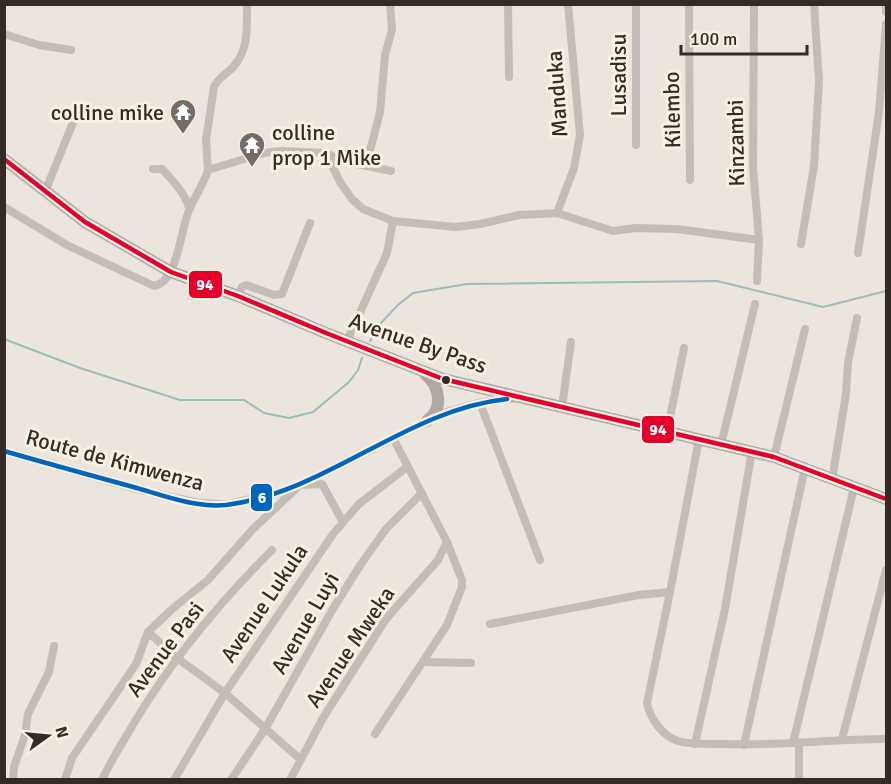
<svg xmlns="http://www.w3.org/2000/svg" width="891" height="784" font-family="Signika,sans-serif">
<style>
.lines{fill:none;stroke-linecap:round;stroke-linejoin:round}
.stream{stroke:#99bcbd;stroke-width:2}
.minor{stroke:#c4bdb7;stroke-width:8}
.tertiary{stroke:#c4bdb7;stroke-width:9}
.trunk{stroke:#aea8a2;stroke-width:12}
.bus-1-casing{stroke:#f9f0e4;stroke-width:9}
.bus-2-casing{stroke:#f9f0e4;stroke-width:9}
.bus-1{stroke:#e4002b;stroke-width:4.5}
.bus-2{stroke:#0065bd;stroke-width:4.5}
.bus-dot{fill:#342b26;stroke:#f9f0e4;stroke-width:2}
.labels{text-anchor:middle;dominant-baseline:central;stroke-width:6;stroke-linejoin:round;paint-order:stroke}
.street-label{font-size:22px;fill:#342b26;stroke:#f9f0e4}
.poi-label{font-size:22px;fill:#342b26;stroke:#f9f0e4;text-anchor:end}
.line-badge{stroke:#f9f0e4;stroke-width:2}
.badge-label{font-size:16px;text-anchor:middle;font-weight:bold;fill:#fff}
</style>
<rect width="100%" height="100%" fill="#ebe5de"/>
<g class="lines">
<g class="stream">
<polyline points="4,339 80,368 180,400 244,400 264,413 289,418 313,412 349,382 358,370 362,358"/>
<polyline points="370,341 380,324 398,305 413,293 467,284 717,281 823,307 886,291"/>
</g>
<g class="minor">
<polyline points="508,4 509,77"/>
<polyline points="636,4 636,145"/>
<polyline points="689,4 690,180"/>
<polyline points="754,4 753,167 759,240 757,281"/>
<polyline points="886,4 886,12"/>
<polyline points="4,34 39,45 71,50"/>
<polyline points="326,153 340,182 352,199 363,209 393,221 456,227 480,224 519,215 557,213 613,231 636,228 677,229 759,240"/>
<polyline points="366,166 380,112 385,55 392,30 390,4"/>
<path d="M153,169H162C173,181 185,193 189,208"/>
<path d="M208,170L206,140L214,87C218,77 227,74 234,66C249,49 247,25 247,4"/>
<polyline points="45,192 78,110"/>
<path d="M4,207L67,245L154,286C179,281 180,228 190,208C196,194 204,184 208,170L264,153L281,151L326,153L343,161L391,171"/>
<polyline points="557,213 574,168 580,135 568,4"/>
<polyline points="801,244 814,166 819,81 814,4"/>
<polyline points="858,253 879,112 886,24"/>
<polyline points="238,296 242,287 246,285 274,295 282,294 310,223"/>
<polyline points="347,341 387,253 393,221"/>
<polyline points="480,403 540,560"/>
<polyline points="562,407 571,342"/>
<polyline points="667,432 684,348"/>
<path d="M699,439L670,592L647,703C650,718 662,736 678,741C692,745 709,744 724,744C778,746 832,739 886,739"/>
<polyline points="721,445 755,304"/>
<polyline points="774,457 805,329"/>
<polyline points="832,480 846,394 848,363 857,318"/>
<polyline points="490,624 639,595 670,592"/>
<polyline points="148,632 177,658 225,693 300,759"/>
<polyline points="423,662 471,663"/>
<polyline points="375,734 447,625 462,587 462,580 447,542 393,438"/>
<polyline points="842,739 886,570"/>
<polyline points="793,743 854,488"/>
<polyline points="799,743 799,780"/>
<polyline points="695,744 725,609 752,451"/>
<polyline points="744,745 805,468"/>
<polyline points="13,780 14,767 25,735 28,714 49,672 54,646"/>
<polyline points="65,780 72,758 136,664 148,632 171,610 208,580 253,529 300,485 322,484 343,522"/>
<path d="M102,780C111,760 123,742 134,723C172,660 219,603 272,550"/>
<polyline points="174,780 225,693 333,534 359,504 407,467"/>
<polyline points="231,780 265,729 334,607 361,564 386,529 422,493"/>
<polyline points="290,780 323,718 386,619 438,560 447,542"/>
</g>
<polyline class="tertiary" points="4,451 156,494 197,503 227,505 278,493 300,485 405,432 448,412 480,403 513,398"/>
<g class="trunk">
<polyline points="4,159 85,222 171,272 238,296 326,333 443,379 774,457 886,499"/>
<path d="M425,374C440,386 444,409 427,421"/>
</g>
<g class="bus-1-casing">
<polyline id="bus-1" points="4,159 85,222 171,272 238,296 326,333 443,379 774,457 886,499"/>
</g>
<g class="bus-2-casing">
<path id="bus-2" d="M4,451C49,464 93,476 137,488C164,496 197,508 226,505C328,492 405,410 507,399"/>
</g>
<use href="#bus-1" class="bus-1"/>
<use href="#bus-2" class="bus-2"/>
</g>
<defs>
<g id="temple-pin" transform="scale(1.35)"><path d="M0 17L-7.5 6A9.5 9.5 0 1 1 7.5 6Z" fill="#746c66" stroke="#f9f0e4"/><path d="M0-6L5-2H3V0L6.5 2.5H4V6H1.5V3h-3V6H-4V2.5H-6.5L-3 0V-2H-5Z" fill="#fff"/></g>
</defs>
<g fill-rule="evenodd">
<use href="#temple-pin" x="183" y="112"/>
<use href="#temple-pin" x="252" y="145"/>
</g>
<circle class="bus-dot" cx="446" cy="380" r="5"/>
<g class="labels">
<g class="street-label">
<text transform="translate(618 75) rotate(-90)">Lusadisu</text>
<text transform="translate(557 94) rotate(-94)">Manduka</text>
<text transform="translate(672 110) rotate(-91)">Kilembo</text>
<text transform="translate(736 143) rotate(-91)">Kinzambi</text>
<text transform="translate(418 343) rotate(19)">Avenue By Pass</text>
<text transform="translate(115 460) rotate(15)">Route de Kimwenza</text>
<text transform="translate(264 603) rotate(-56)">Avenue Lukula</text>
<text transform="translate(305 623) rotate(-60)">Avenue Luyi</text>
<text transform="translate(350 647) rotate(-56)">Avenue Mweka</text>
<text transform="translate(165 649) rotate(-53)">Avenue Pasi</text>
</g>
<g class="poi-label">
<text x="164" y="112">colline mike</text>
<text x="272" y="132" text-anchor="start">colline<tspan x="272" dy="25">prop 1 Mike</tspan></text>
</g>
</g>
<g class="line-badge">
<rect x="188" y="270" width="35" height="29" rx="6" fill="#e4002b"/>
<rect x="641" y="415" width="34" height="29" rx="6" fill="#e4002b"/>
<rect x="250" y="483" width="23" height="29" rx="6" fill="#0065bd"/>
</g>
<g class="badge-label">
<text x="205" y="290">94</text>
<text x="658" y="435">94</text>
<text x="262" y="503">6</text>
</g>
<rect width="891" height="784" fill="none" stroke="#342b26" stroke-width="12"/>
<g transform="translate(48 736) rotate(75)" stroke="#f9f0e4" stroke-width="4.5" paint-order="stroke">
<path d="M0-4.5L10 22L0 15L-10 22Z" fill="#342b26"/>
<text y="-9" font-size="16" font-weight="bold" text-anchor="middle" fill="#342b26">N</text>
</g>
<path d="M681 45v9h126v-9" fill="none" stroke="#342b26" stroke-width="3"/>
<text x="690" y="45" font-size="18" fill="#342b26" stroke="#f9f0e4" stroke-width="4.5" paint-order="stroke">100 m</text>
</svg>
